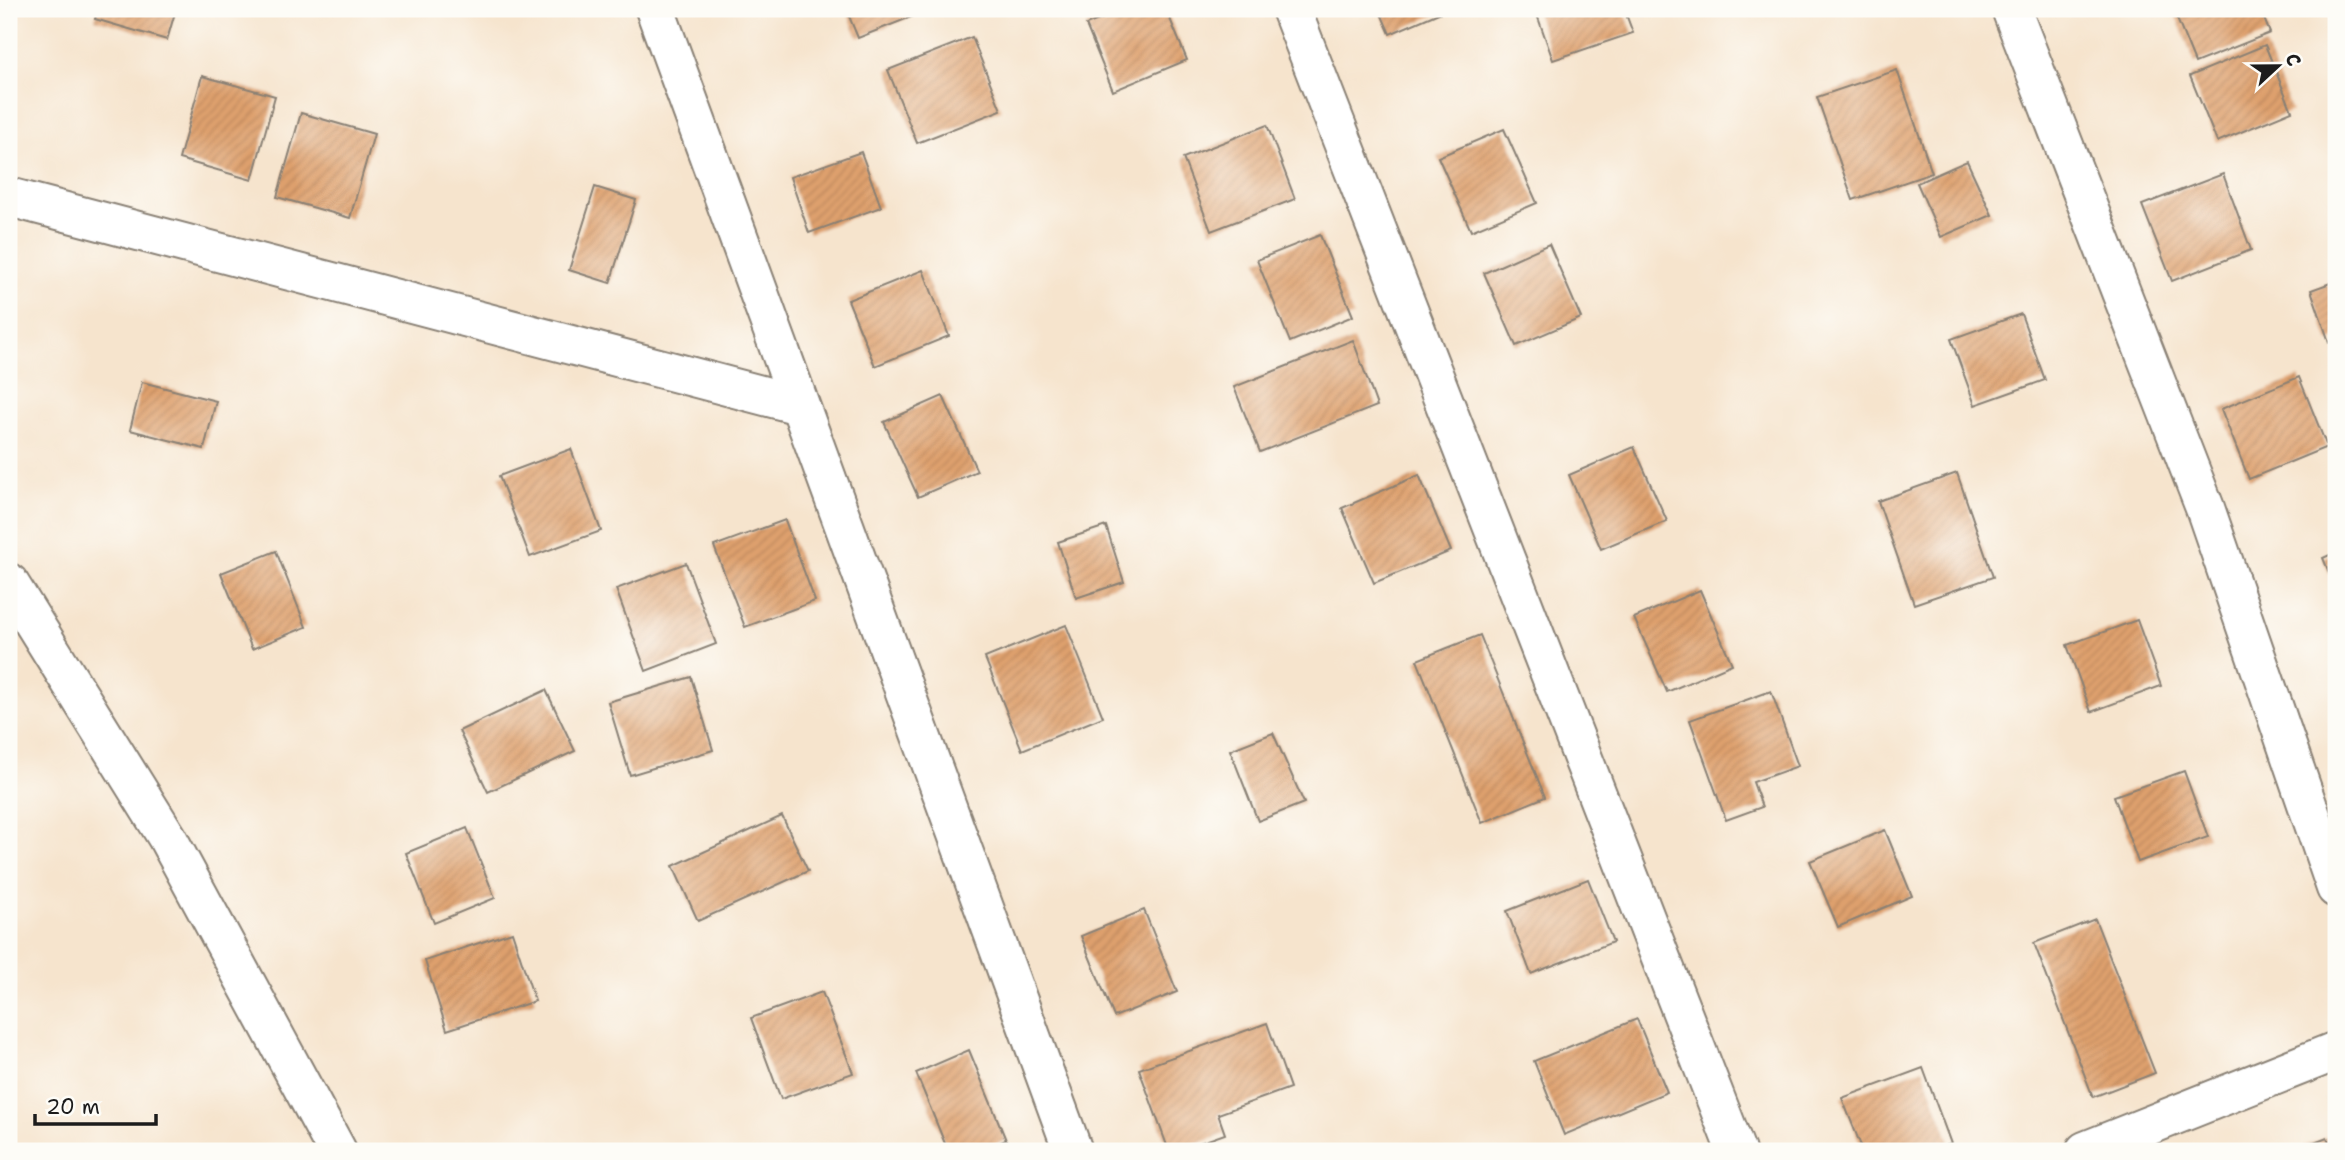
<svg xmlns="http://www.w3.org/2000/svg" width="2345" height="1160" font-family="'Shantell Sans',sans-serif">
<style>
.building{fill:url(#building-hatch)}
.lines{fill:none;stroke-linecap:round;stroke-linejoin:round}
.minor-casing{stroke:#898074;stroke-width:42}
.minor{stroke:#fff;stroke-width:38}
</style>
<defs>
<pattern id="building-hatch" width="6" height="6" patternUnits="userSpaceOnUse" patternTransform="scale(1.75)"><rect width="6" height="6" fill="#dea06d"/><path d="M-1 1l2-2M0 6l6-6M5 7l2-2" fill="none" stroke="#be895e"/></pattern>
</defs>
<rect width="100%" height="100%" fill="#fdfcf7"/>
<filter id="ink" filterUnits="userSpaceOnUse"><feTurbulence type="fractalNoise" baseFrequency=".0143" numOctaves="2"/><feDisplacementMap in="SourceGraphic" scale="14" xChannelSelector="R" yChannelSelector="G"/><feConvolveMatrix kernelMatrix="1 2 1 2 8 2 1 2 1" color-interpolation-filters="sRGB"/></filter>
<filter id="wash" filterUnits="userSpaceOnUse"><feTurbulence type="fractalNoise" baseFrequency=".00686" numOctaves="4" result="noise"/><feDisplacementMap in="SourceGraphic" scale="28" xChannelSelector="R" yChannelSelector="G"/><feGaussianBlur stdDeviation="1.57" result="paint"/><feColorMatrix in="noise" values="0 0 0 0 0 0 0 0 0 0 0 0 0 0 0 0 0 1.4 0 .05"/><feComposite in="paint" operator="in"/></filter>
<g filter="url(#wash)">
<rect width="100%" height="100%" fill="#f6e4cd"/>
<g id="blocks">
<g class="building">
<polygon points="98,9 176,9 167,40 95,19"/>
<polygon points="846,9 931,9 858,38"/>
<polygon points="1125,9 1166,9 1187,60 1113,91 1086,25"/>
<polygon points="1379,9 1448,9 1390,34"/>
<polygon points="1535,9 1624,9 1633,33 1553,60"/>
<polygon points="2173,9 2260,9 2270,33 2195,63"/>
<polygon points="972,37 1001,110 917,143 888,70"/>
<polygon points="2265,45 2292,111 2217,142 2190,76"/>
<polygon points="1897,70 1932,173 1853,200 1817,97"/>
<polygon points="202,76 275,96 252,180 179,159"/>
<polygon points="301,113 374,134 350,218 277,197"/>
<polygon points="1267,125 1295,199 1211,231 1183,158"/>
<polygon points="1504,129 1537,203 1471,231 1438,157"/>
<polygon points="861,152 881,207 809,233 790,177"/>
<polygon points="1967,161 1992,215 1941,237 1917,183"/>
<polygon points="2223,174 2251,250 2172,281 2142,205"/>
<polygon points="595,187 636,200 610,283 569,270"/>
<polygon points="1320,235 1353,316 1290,342 1257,260"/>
<polygon points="1549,244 1581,318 1516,346 1484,273"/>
<polygon points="923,270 949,336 875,366 848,300"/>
<polygon points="2336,281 2336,339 2329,342 2311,290"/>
<polygon points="2021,314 2045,380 1975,405 1951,339"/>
<polygon points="1353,340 1377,406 1260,452 1234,387"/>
<polygon points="2299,377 2327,447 2249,479 2221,409"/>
<polygon points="142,382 216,401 204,449 130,430"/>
<polygon points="943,396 977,471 918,497 884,422"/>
<polygon points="1634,447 1667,521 1601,549 1569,475"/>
<polygon points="571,449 601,531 530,557 499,476"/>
<polygon points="1957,473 1993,577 1914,604 1878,501"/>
<polygon points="1419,475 1451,551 1374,583 1342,508"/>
<polygon points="785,520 815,601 745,627 714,546"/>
<polygon points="1106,526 1124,582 1076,598 1058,542"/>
<polygon points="276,551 306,627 252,649 221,573"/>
<polygon points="2336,552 2336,589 2323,558"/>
<polygon points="686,563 716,644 646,671 616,589"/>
<polygon points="1700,590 1732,664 1667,692 1634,618"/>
<polygon points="2137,620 2161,686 2091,712 2067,645"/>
<polygon points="1066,625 1103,717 1022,750 985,658"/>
<polygon points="1480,635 1545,797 1482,823 1417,660"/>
<polygon points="691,677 713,750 630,775 608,702"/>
<polygon points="546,690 575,751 488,792 459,731"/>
<polygon points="1771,691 1798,766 1753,782 1762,807 1726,820 1690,720"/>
<polygon points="1273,733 1304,803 1258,821 1230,750"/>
<polygon points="2184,771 2208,837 2138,862 2114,796"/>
<polygon points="782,816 808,871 698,921 673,866"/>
<polygon points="467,828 495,898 434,923 406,853"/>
<polygon points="1885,830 1912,896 1838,927 1810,861"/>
<polygon points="1588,879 1613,942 1531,974 1507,911"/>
<polygon points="1144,910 1177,992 1114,1017 1081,936"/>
<polygon points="2095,919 2155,1073 2093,1097 2034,943"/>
<polygon points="512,932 535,1001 447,1030 425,961"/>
<polygon points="822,992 853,1073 781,1099 751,1018"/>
<polygon points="1637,1019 1667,1092 1564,1135 1534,1061"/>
<polygon points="1267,1023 1290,1088 1218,1114 1225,1134 1177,1151 1169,1151 1139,1069"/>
<polygon points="969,1050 1006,1140 980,1151 948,1151 916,1073"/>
<polygon points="1923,1068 1951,1144 1932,1151 1863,1151 1842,1098"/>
<polygon points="2327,1137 2333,1151 2291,1151"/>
</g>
</g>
</g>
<g filter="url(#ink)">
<use href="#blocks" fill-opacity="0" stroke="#898074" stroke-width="2"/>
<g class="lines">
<g class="minor-casing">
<g id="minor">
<polyline points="655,9 1073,1151"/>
<polyline points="1291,9 1736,1151"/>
<polyline points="2011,9 2205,508 2336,888"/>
<polyline points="9,197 799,405"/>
<polyline points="9,583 167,837 337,1151"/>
<polyline points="2085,1151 2336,1051"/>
</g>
</g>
<use href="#minor" class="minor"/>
</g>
</g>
<rect width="2345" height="1160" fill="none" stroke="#fdfcf7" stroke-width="35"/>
<g transform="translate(2278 66) rotate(68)" stroke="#fdfcf7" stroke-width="5" paint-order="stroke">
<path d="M0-5L12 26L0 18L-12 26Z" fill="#1c1c1c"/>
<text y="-10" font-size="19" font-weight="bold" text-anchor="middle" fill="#1c1c1c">С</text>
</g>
<path d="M35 1114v10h121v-10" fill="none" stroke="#1c1c1c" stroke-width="3.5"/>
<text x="46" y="1114" font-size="21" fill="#1c1c1c" stroke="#fdfcf7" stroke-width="5" paint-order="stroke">20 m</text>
</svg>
